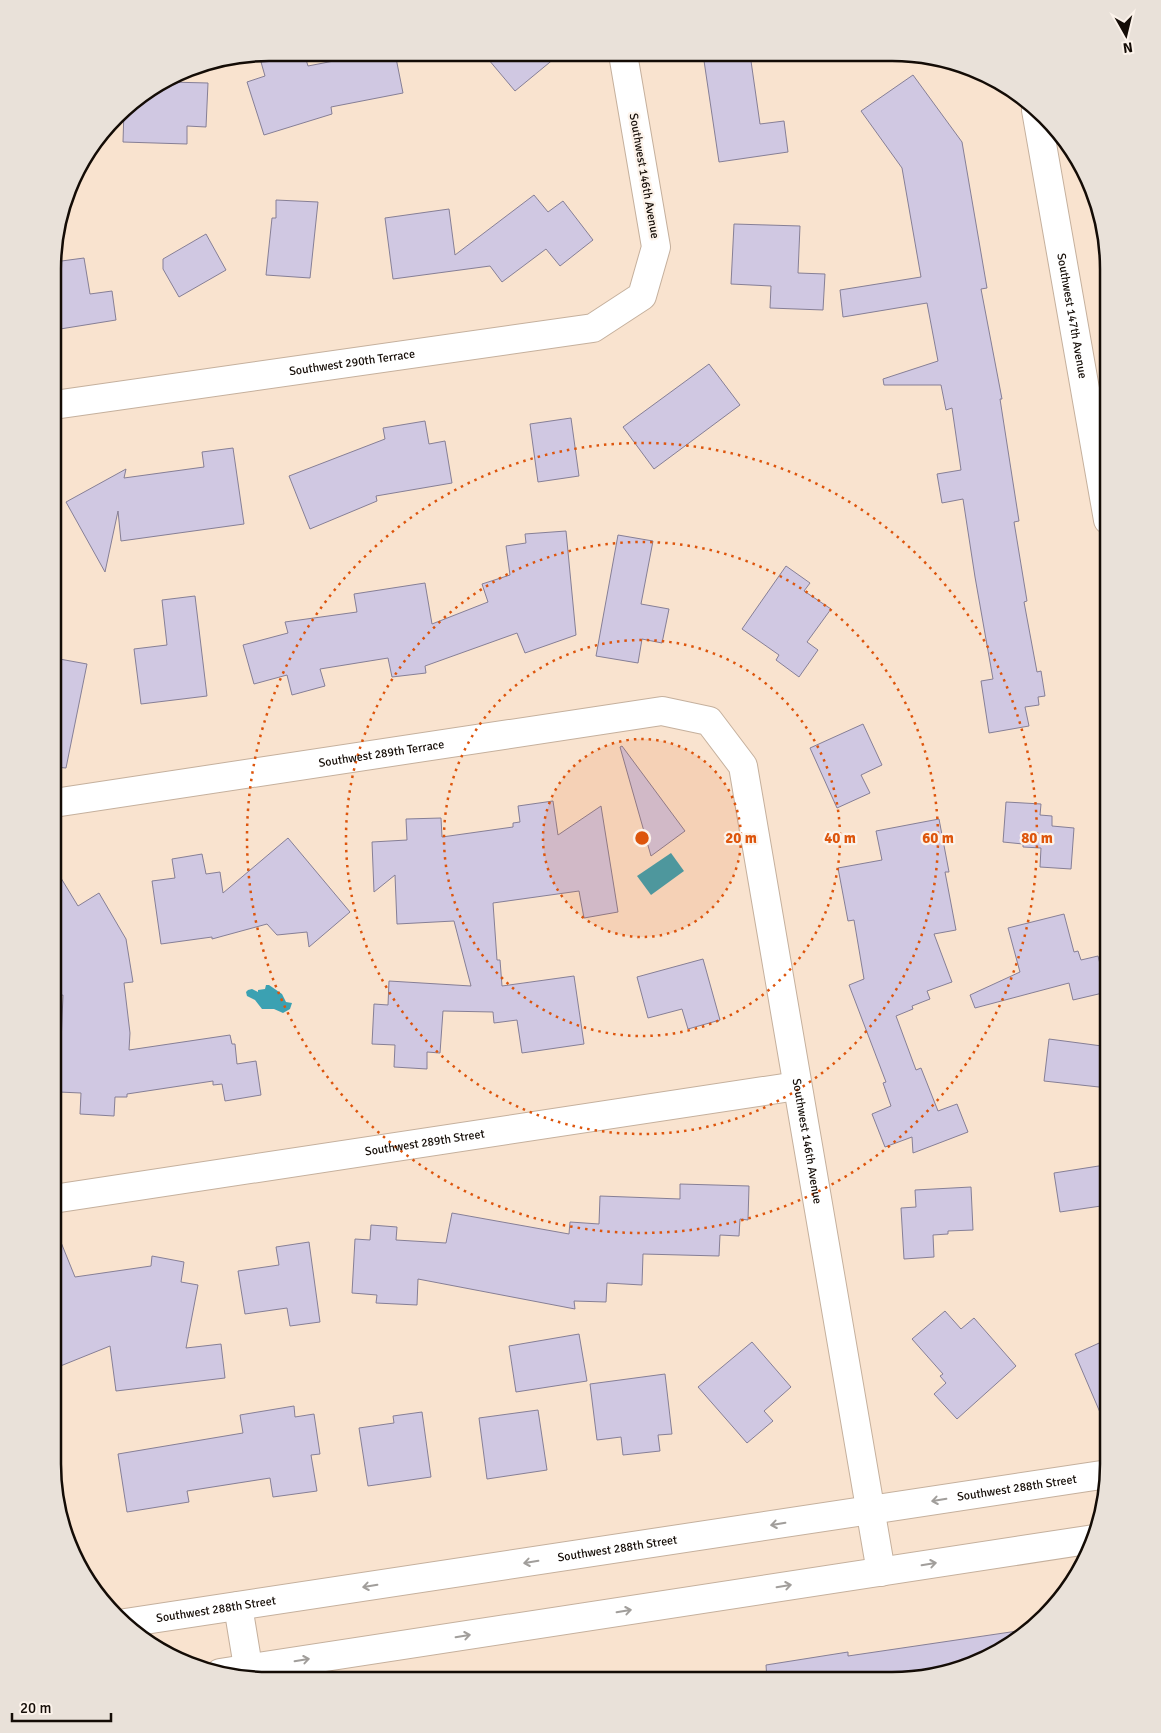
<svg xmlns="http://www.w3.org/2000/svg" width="1161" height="1733" font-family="Signika,sans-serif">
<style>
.water{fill:#3ba1b2}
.building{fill:#d0c8e2;stroke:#867f96}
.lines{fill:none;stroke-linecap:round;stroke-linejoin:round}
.street-casing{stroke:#c5b09d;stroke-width:30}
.secondary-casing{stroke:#c5b09d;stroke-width:30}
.street{stroke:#fff;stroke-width:28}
.secondary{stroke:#fff;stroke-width:28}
.oneway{stroke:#a19e9b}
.ring{fill:none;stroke:#dd550c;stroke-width:2.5;stroke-dasharray:2.5 5}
.labels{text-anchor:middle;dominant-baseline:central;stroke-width:4.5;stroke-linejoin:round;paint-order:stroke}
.street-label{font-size:12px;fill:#140c06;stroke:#fcf3eb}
.rim{fill:none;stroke:#140c06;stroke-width:2.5}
.centre{fill:#dd550c;stroke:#fcf3eb;stroke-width:2.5}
.ring-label{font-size:15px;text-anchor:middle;font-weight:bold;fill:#dd550c;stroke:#fcf3eb;stroke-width:4.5;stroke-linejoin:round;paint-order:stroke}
</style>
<rect width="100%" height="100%" fill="#f9e3cf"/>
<g class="water">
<polygon points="671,853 684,871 651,895 637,876"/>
<polygon points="266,985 269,985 282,994 286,1002 292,1003 290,1009 283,1013 274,1009 262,1009 255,1000 247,996 246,992 248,990 252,989 258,992 258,990 265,989"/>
</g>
<g class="building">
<polygon points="291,53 304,53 308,66 375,53 395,53 403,93 331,107 332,114 264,135 247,82 265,76 261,62"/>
<polygon points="483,53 561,53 515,91"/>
<polygon points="703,54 750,54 760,124 784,121 788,152 719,162"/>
<polygon points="913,75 962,142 987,288 981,289 1002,399 1000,399 1019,521 1014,522 1027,601 1024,602 1037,672 1041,671 1045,696 1038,697 1039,705 1025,707 1029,726 989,733 981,681 993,679 975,577 963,499 942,503 937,474 961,470 952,408 946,410 941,385 884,385 883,379 938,361 927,303 843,317 840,290 921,277 902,168 861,111"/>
<polygon points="169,82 208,83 206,127 187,126 187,144 123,142 124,109 126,106"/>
<polygon points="534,195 548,212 563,201 593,240 560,266 546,249 502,282 490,266 393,279 385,218 449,209 455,255"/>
<polygon points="276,200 318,202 310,278 266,275 272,218 276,218"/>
<polygon points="734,224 800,226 798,273 825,274 823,310 770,308 771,286 731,284"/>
<polygon points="206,234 226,270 179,297 163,269 163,259"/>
<polygon points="84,258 90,294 112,291 116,320 54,330 54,262"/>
<polygon points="709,364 740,405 654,469 623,427"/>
<polygon points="571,418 579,476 538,482 530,424"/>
<polygon points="425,421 429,444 445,441 452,483 376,496 377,501 310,529 289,476 385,439 383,428"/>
<polygon points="233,448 244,524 121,541 118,511 105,572 66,502 126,469 124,478 204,467 202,452"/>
<polygon points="566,531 576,635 525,653 517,633 425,666 426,673 392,677 388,658 320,669 325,686 292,695 287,675 254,684 243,645 288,633 285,622 357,612 354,594 425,583 432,624 488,602 482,584 510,575 506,546 526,543 525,534"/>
<polygon points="618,535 653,541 641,604 669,609 662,643 642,639 638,663 596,656"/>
<polygon points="786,566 810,583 804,591 831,609 807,642 818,650 799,677 776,660 779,655 742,629"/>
<polygon points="195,596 207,696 141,704 134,649 167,645 162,600"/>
<polygon points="54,658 87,664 66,768 54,767"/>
<polygon points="863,724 882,765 861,775 870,793 837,808 810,748"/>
<polygon points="622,746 685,831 651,856 620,747"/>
<polygon points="553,801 558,835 601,806 618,912 584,918 579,891 493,903 497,960 500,960 502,986 574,976 584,1044 522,1053 517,1020 494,1023 493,1012 443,1011 440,1053 427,1052 427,1069 394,1067 395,1045 372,1044 374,1004 388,1005 389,981 471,986 454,921 397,924 395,875 374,892 372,842 407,840 406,819 441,818 442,837 513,827 513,823 520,822 518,806"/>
<polygon points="1006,802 1041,804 1040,815 1052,816 1052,826 1074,828 1071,869 1040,867 1041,848 1023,847 1023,844 1003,842"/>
<polygon points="939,819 949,872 945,872 956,930 934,934 952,982 927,991 930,999 912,1006 913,1009 896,1016 916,1070 921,1068 938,1111 957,1104 968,1132 913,1153 912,1137 885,1147 872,1114 891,1106 883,1083 886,1082 849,985 864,979 854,920 848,921 838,868 882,860 876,831"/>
<polygon points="288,838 350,912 309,947 307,932 277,935 267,924 212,939 212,937 161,944 152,881 175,878 172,859 202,854 206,874 220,872 223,893"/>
<polygon points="53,865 78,906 99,893 126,939 133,982 124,983 130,1033 129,1050 230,1035 232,1044 235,1044 237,1064 256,1061 261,1095 225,1101 222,1084 213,1085 213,1081 127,1094 127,1097 115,1097 114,1116 80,1114 81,1093 59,1092 63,995 53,997"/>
<polygon points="1064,914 1074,952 1078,951 1081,960 1098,956 1107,992 1073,1000 1069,983 975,1008 970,995 1020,972 1008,928"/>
<polygon points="703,959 720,1020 688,1029 682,1009 648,1018 637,977"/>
<polygon points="1049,1039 1102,1046 1100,1062 1108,1063 1108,1088 1044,1081"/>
<polygon points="1105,1165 1108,1183 1108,1205 1060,1212 1054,1173"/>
<polygon points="680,1184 749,1186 748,1220 740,1219 739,1236 720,1235 719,1256 643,1254 642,1285 607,1283 606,1302 574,1301 575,1309 418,1279 417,1305 376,1303 377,1295 352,1293 355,1239 370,1240 371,1225 397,1227 396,1240 446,1243 452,1213 569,1234 570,1222 599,1224 600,1196 680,1199"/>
<polygon points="971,1187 973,1230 948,1231 948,1234 933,1235 934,1257 904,1259 901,1208 916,1207 915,1190"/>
<polygon points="53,1225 54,1225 75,1277 151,1266 152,1256 184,1262 181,1282 198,1285 186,1348 221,1344 225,1378 116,1391 110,1346 53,1369"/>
<polygon points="309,1242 320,1322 290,1326 287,1308 245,1314 238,1271 279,1265 276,1247"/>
<polygon points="945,1311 961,1329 974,1318 1016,1366 957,1419 934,1394 946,1383 940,1376 943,1374 912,1339"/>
<polygon points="579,1334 587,1381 516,1392 509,1346"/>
<polygon points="1108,1339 1108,1431 1075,1354"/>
<polygon points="752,1342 791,1387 764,1411 773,1421 747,1443 698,1387"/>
<polygon points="665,1374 672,1434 658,1435 660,1451 623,1455 621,1437 597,1440 590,1384"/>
<polygon points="294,1406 295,1417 314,1414 320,1454 311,1455 317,1491 273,1497 270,1478 187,1491 189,1502 127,1512 118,1454 243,1433 240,1415"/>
<polygon points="538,1410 547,1470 487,1479 479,1418"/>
<polygon points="422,1412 431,1477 368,1486 359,1428 394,1423 393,1416"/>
<polygon points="1031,1629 1024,1636 976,1664 892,1680 767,1680 766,1665 848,1652 848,1656"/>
</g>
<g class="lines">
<g class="street-casing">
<g id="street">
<path id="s1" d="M54,405L593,328L642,296L656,247L623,54"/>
<path id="s2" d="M54,803L662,711L709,721L743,766L881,1572"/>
<path id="s3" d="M53,1199L797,1086"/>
<polyline points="238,1606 250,1679"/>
</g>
</g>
<g class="secondary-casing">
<g id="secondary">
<path id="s4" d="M1036,110L1108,520"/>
<path id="s5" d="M125,1623L1108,1474"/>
<polyline points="220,1673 1094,1539"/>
</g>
</g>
<use href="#street" class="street"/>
<use href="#secondary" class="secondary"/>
</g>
<defs><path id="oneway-shaft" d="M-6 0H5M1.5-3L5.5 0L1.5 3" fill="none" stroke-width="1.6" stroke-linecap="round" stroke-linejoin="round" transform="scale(1.25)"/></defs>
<g class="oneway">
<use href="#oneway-shaft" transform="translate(939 1500) rotate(171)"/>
<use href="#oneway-shaft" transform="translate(778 1524) rotate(171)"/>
<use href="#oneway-shaft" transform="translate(531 1562) rotate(171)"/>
<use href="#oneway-shaft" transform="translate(929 1564) rotate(-9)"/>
<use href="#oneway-shaft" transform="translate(370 1586) rotate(171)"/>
<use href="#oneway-shaft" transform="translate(784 1586) rotate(-9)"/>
<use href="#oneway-shaft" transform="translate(624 1611) rotate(-9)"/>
<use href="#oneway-shaft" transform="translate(463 1636) rotate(-9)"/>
<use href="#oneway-shaft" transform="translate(302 1660) rotate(-9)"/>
</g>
<circle cx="642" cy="838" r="99" fill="#dd550c" fill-opacity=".12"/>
<g class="ring">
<circle cx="642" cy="838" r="99"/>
<circle cx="642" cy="838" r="198"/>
<circle cx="642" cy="838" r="296"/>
<circle cx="642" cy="838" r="395"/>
</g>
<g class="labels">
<g class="street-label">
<text transform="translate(644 176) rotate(80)">Southwest 146th Avenue</text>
<text stroke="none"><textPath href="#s4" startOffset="209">Southwest 147th Avenue</textPath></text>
<text stroke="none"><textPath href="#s1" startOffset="301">Southwest 290th Terrace</textPath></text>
<text stroke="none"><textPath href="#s2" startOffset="331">Southwest 289th Terrace</textPath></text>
<text stroke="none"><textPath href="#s2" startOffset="1100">Southwest 146th Avenue</textPath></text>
<text stroke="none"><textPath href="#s3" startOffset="376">Southwest 289th Street</textPath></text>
<text stroke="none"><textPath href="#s5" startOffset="902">Southwest 288th Street</textPath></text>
<text stroke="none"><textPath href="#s5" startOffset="498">Southwest 288th Street</textPath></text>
<text stroke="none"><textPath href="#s5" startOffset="92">Southwest 288th Street</textPath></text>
</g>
</g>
<path d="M0 0H1161V1733H0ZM269 61H892A208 208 0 0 1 1100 269V1464A208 208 0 0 1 892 1672H269A208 208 0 0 1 61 1464V269A208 208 0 0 1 269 61Z" fill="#e9e1d9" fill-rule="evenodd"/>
<path class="rim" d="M269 61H892A208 208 0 0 1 1100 269V1464A208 208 0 0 1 892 1672H269A208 208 0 0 1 61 1464V269A208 208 0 0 1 269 61Z"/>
<circle cx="642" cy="838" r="8" class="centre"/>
<g class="ring-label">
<text x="741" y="843">20 m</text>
<text x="840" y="843">40 m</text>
<text x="938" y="843">60 m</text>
<text x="1037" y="843">80 m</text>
</g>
<g transform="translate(1126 35) rotate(172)" stroke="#fcf3eb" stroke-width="4" paint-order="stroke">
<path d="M0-4L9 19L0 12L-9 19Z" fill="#140c06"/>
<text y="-8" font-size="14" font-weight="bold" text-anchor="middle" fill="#140c06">N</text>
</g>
<path d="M12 1713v8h99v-8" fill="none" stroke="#140c06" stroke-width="2.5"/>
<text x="20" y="1713" font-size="15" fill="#140c06" stroke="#fcf3eb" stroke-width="4" paint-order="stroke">20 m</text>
</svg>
